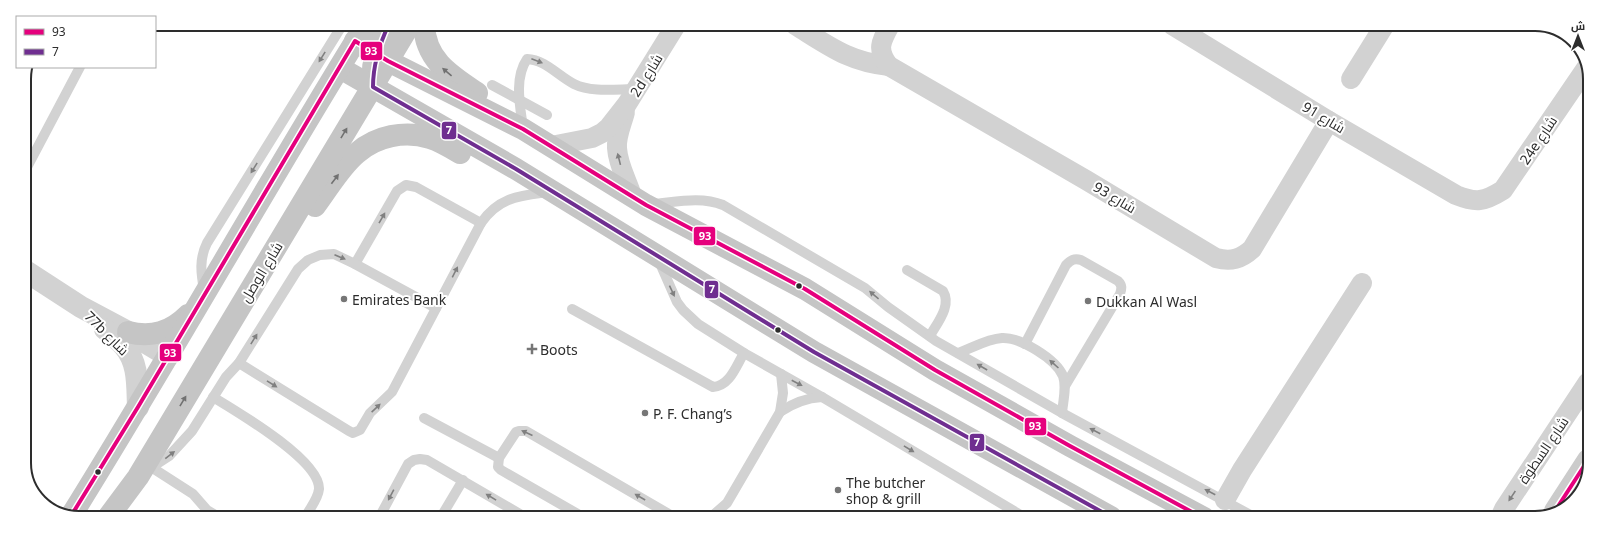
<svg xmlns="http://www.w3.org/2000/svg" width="1614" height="542" font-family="'Noto Sans',Cairo,sans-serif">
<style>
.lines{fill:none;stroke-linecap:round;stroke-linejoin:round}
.service{stroke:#d2d2d2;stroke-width:10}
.minor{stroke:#d2d2d2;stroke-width:20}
.tertiary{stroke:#d2d2d2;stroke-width:22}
.secondary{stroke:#cbcbcb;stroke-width:22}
.primary{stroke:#c5c5c5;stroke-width:22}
.bus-1-casing{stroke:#fff;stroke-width:7}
.bus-2-casing{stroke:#fff;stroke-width:7}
.bus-1{stroke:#e5007d;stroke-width:4}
.bus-2{stroke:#6f2e90;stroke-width:4}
.oneway{fill:#808080}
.oneway2{fill:#717171}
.bus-dot{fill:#2d2d2d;stroke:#fff;stroke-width:1.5}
.poi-dot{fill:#767676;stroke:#fff;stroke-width:1.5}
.labels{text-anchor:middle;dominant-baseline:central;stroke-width:4;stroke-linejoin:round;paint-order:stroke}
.street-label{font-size:14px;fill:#2d2d2d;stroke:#fff}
.poi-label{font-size:14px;fill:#2d2d2d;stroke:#fff;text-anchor:start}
.rim{fill:none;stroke:#2d2d2d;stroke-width:2}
.line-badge{stroke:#fff;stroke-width:1.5}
.badge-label{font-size:11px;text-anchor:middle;font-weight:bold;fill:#fff}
</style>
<rect width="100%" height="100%" fill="#fff"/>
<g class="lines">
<g class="service">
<polyline points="492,85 547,115"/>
<path d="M523,128C520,106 514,78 527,59C546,60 558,76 574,84C592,93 617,89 637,89"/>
<polyline points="24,173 80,67"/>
<path d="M653,204C676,202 701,196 723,205L865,288L888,307L936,341L1062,413L1256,518"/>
<polyline points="659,261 677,302 683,310 698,324 744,353 822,397 1024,517"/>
<polyline points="355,264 397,191 406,185 416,187 481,223"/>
<path d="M907,270L943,291C952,306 937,323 930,336"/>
<path d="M204,290C201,273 199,259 207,243L343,24"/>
<path d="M572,309L713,387C730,386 736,366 744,353"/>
<path d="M1025,344L1066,265C1071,260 1074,258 1081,260L1118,281C1122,285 1122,288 1120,294L1065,386"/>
<path d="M958,353C972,348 987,339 1002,338C1020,337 1056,359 1063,376C1067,387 1063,401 1062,413"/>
<path d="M239,363L349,431L353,433L360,430L370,413L392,392L481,223C499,197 519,196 548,192"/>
<path d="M213,397C236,411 320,460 319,489C318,499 310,508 306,516"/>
<path d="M780,412C793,403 806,398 822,397"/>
<polyline points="424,418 499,458"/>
<polyline points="151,467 193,494 207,510 217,516"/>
<polyline points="149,469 169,456 192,431 226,377 239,363 298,269 308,260 320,255 334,254 355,264 436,308"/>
<polyline points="380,516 408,464 414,460 420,459 427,460 525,517"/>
<polyline points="441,517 463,480"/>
<polyline points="583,517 501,470 498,467 499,458 516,432 519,431 526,431 674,517"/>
<polyline points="711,517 727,503 780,412 783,393 781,374"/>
</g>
<g class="minor">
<path d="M795,25C829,46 849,62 889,66"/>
<path d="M890,25C881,41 876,50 889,66L1086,180L1216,258C1231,262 1241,259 1252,249L1329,121"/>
<path d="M1172,25L1329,121L1456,195C1476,203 1484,202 1503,190L1587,67"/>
<polyline points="1351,79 1384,26"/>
<path d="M625,112C622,124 616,136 617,148C618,165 627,180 632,196"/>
<polyline points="551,146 592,138 602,133 609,127 627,104 676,25"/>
<polyline points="1225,500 1242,470 1362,283"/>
<polyline points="1500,518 1504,509 1588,382"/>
</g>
<g class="tertiary">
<polyline points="24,270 81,307 128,332 168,356"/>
<path d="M105,329C112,335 119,340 124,346C139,363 137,386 138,407"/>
</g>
<polyline class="secondary" points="1555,511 1588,460"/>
<g class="primary">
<path d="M424,24C425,60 450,75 477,93"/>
<polyline points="355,41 388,61 523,129 646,205 805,289 935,370 1070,446 1204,518"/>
<polyline points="373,67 379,44 389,24"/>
<polyline points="340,68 516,169 814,352 1111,517"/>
<path d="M315,206C328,189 340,167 357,153C376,136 405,130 430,138C440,141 450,147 460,153"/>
<path d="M128,332C152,338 171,332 188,315"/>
<path d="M71,516C172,354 265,187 366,24"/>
<polyline points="109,516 138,477 410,24"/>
</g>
<g class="bus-1-casing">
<g id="bus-1">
<polyline points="1555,511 1588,460"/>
<polyline points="71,516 138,407 355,41 388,61 523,129 646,205 805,289 935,370 1070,446 1203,518"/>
</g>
</g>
<g class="bus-2-casing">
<path id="bus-2" d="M389,24C379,45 373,64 373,87L516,169L814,352L1111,517"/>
</g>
<use href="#bus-1" class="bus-1"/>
<use href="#bus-2" class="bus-2"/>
</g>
<defs><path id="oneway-solid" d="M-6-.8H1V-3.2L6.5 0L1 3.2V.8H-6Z"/></defs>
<g class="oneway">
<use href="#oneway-solid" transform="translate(322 57) rotate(122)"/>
<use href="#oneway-solid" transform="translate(537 61) rotate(21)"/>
<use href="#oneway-solid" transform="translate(619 159) rotate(-104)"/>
<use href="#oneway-solid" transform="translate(254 168) rotate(122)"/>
<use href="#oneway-solid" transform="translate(382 218) rotate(-60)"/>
<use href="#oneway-solid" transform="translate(340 257) rotate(23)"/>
<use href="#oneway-solid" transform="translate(455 272) rotate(-63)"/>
<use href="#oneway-solid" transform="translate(672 291) rotate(65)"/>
<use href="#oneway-solid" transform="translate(874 295) rotate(-140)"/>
<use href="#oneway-solid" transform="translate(254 339) rotate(-58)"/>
<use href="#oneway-solid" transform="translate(1054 364) rotate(-138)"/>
<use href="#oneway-solid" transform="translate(982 367) rotate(-150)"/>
<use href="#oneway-solid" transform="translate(797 383) rotate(28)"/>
<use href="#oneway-solid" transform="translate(272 384) rotate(32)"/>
<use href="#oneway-solid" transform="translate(376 408) rotate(-43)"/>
<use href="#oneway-solid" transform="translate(1095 431) rotate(-152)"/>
<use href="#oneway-solid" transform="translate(527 433) rotate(-156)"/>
<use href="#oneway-solid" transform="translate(909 449) rotate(31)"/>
<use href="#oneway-solid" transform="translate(170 455) rotate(-38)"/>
<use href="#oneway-solid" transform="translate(1210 492) rotate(-152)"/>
<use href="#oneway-solid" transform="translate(391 495) rotate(118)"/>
<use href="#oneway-solid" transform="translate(1512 496) rotate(124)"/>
<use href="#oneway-solid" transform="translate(491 497) rotate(-149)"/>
<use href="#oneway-solid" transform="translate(640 497) rotate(-150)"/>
</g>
<g class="oneway2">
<use href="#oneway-solid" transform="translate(447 72) rotate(-140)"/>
<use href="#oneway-solid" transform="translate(344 133) rotate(-59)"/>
<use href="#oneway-solid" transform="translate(335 179) rotate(-53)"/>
<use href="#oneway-solid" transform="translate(183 401) rotate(-59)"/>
</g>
<g class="bus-dot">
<circle cx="799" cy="286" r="3.5"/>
<circle cx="778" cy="330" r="3.5"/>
<circle cx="98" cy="472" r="3.5"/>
</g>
<g class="poi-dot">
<circle cx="344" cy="299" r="4"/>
<circle cx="1088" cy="301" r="4"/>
<path d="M530 343h4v4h4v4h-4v4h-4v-4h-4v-4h4z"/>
<circle cx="645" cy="413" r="4"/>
<circle cx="838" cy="490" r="4"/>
</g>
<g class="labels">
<g class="street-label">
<text transform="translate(646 75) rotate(-58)">2d شارع</text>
<text transform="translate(1324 117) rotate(31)">شارع 91</text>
<text transform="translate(1538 140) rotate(-56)">24e شارع</text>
<text transform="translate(1115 197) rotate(31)">شارع 93</text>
<text transform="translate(261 272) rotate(-59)">شارع الوصل</text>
<text transform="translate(107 333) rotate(45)">77b شارع</text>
<text transform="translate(1543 450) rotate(-56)">شارع السطوة</text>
</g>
<g class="poi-label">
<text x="352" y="299">Emirates Bank</text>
<text x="1096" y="301">Dukkan Al Wasl</text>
<text x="540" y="349">Boots</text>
<text x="653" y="413">P. F. Chang’s</text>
<text x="846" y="482">The butcher<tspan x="846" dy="16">shop &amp; grill</tspan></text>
</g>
</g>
<path d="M0 0H1614V542H0ZM79 31H1535A48 48 0 0 1 1583 79V463A48 48 0 0 1 1535 511H79A48 48 0 0 1 31 463V79A48 48 0 0 1 79 31Z" fill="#fff" fill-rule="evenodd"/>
<path class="rim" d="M79 31H1535A48 48 0 0 1 1583 79V463A48 48 0 0 1 1535 511H79A48 48 0 0 1 31 463V79A48 48 0 0 1 79 31Z"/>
<g class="line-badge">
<rect x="360" y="41" width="23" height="20" rx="4" fill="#e5007d"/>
<rect x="441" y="121" width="16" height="19" rx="4" fill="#6f2e90"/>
<rect x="693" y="226" width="23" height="20" rx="4" fill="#e5007d"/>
<rect x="704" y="280" width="15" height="19" rx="4" fill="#6f2e90"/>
<rect x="159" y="343" width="23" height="19" rx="4" fill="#e5007d"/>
<rect x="1024" y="417" width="23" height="19" rx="4" fill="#e5007d"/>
<rect x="969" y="433" width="16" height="19" rx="4" fill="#6f2e90"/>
</g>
<g class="badge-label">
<text x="371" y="55">93</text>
<text x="449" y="134">7</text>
<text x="705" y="240">93</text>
<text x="712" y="293">7</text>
<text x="170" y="357">93</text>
<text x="1035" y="430">93</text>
<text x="977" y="446">7</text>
</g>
<rect x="16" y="16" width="140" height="52" fill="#ffffff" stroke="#ababab"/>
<rect x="24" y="29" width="20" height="6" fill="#e5007d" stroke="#ababab"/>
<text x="52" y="36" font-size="12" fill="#2d2d2d">93</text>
<rect x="24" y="49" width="20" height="6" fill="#6f2e90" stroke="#ababab"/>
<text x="52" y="56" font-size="12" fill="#2d2d2d">7</text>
<g transform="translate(1578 36)" stroke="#ffffff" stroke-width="3" paint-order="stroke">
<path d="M0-3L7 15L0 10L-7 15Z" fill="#2d2d2d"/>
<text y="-6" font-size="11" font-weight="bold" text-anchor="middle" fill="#2d2d2d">ش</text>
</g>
</svg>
